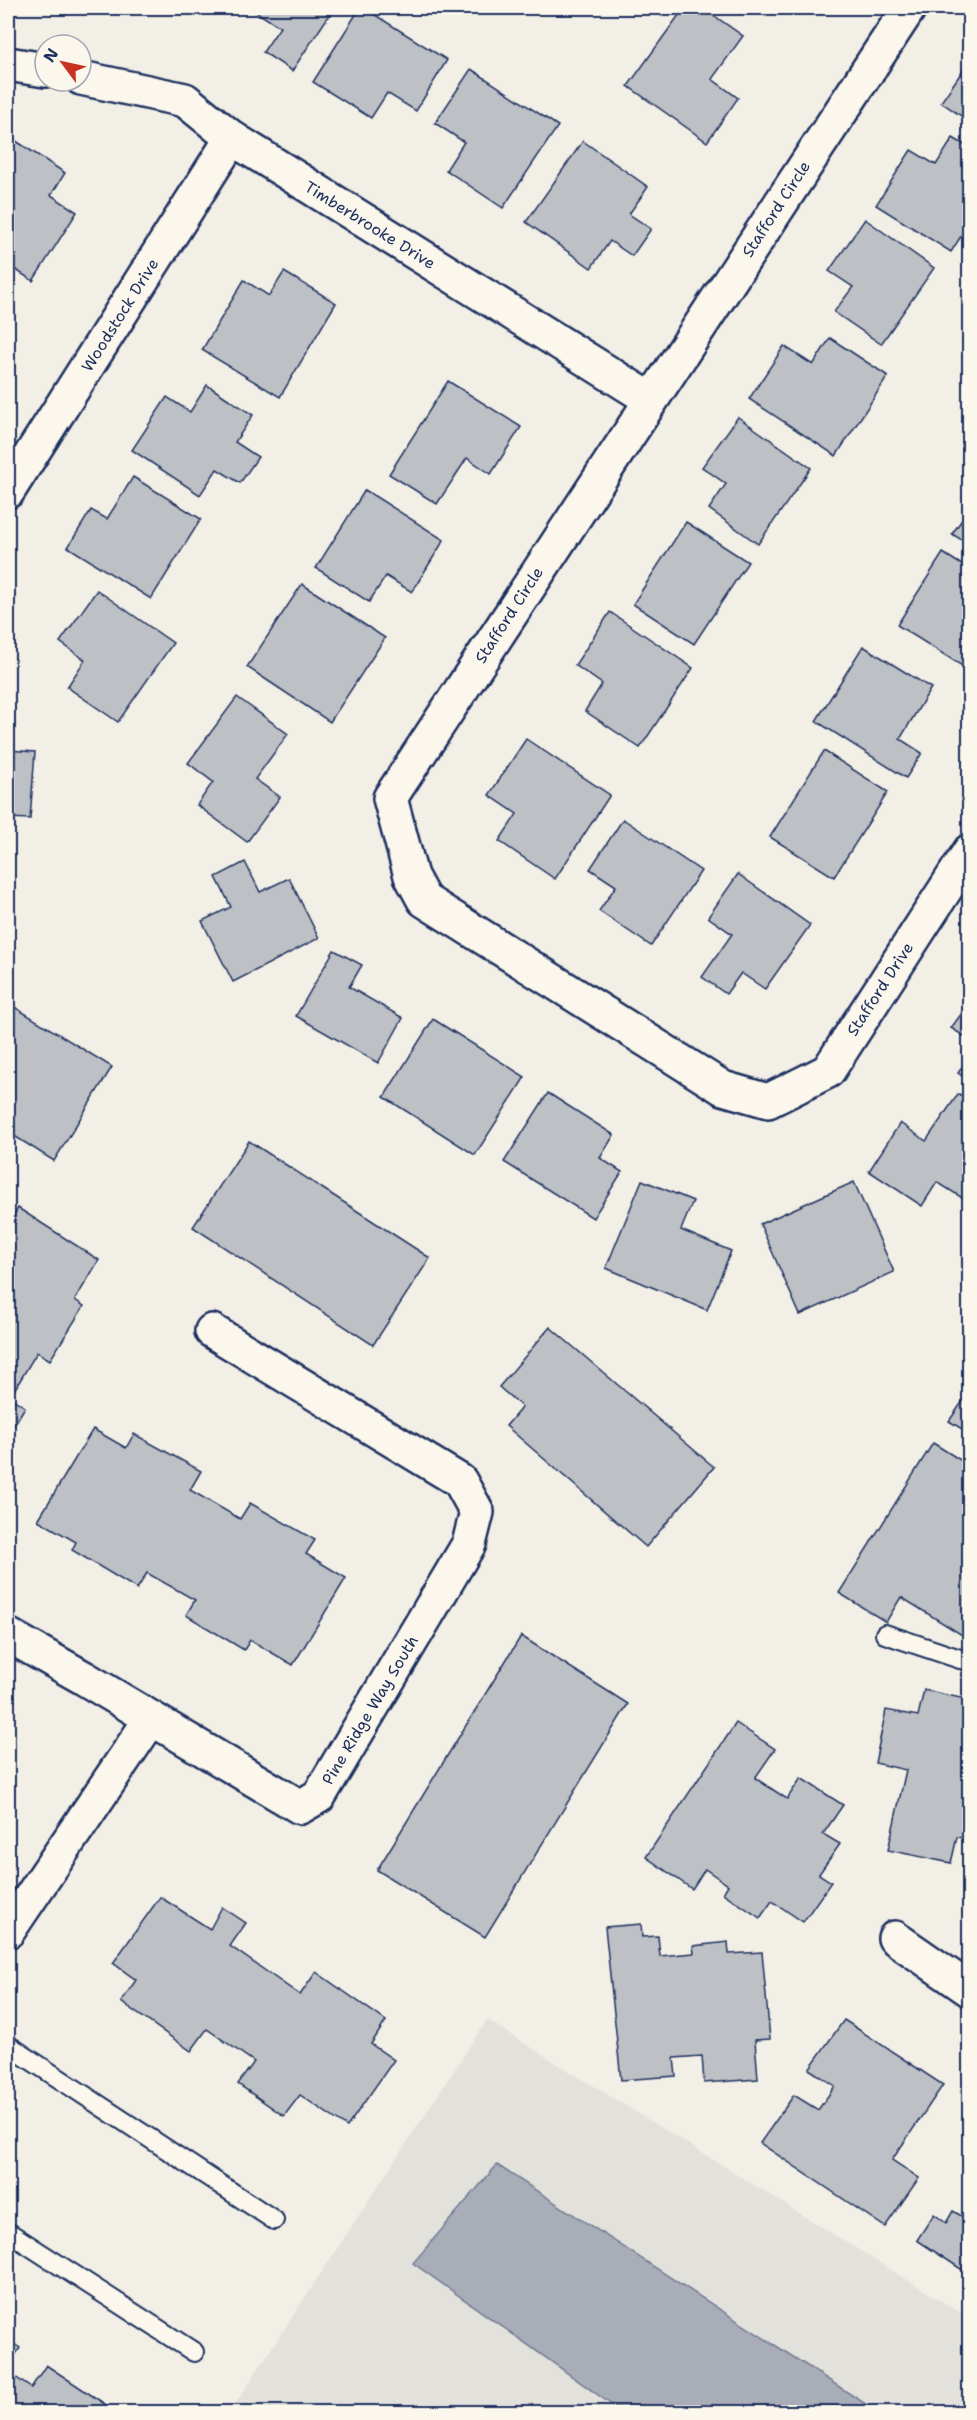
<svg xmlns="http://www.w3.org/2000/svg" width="977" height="2420" font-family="'Shantell Sans',sans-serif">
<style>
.built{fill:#e2e1dc}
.water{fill:#a9adb7;stroke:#707b93;stroke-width:1.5}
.building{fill:#bdc0c4;stroke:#1b2f5e;stroke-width:1.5}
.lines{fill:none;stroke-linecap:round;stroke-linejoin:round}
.service-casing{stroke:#1b2f5e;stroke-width:22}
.minor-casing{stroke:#1b2f5e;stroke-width:38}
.service{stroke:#fbf7ec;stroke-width:18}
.minor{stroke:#fbf7ec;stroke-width:33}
.labels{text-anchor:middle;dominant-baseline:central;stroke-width:6;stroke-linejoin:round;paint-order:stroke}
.street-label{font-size:16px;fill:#1b2f5e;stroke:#fbf7ec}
</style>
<rect width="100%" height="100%" fill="#f2efe6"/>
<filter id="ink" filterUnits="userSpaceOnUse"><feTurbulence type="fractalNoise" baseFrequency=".0167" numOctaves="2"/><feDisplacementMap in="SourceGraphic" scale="12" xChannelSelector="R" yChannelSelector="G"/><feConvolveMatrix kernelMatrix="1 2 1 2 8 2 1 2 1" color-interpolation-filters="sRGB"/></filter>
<g filter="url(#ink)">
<polygon class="built" points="487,2020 969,2318 969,2412 878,2412 497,2165 413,2263 622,2412 230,2412"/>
<polygon class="water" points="497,2165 878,2412 622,2412 413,2263"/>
<g class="building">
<polygon points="250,8 334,8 292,71 263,52 280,27"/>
<polygon points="360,8 364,8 447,60 416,111 387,93 371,118 313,82"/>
<polygon points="684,8 703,8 743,36 712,79 738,98 707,142 628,86"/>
<polygon points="970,60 970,122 941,102"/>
<polygon points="471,69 558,126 503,208 446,170 464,142 435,123"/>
<polygon points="953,138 970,148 970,222 951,252 876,205 911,150 936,165"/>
<polygon points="13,139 65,173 51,195 77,212 33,281 8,265 8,146"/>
<polygon points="583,141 648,187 629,214 651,229 632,256 610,241 591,268 526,222"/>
<polygon points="865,219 934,268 881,344 834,312 853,287 829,271"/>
<polygon points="284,272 336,303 280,397 202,350 244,280 269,296"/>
<polygon points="830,338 888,376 836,456 749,399 784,346 813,365"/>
<polygon points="448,381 521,427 491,474 467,458 437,504 389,474"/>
<polygon points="207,385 253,415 235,442 258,457 240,483 217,469 200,495 132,450 167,397 190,412"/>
<polygon points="738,417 811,468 758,544 709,509 726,484 702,467"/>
<polygon points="133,477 201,519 151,599 68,547 91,510 107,519"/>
<polygon points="365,490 444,540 412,592 386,576 369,602 316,568"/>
<polygon points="970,508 970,545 952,534"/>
<polygon points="686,522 748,562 694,644 633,604"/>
<polygon points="943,553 970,570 970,671 897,625"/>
<polygon points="302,584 385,638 330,722 247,667"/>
<polygon points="97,590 173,643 118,722 67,687 85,660 60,642"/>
<polygon points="610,612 693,668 640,748 585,711 602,684 575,665"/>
<polygon points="863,646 931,688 900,739 922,753 906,778 816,721"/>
<polygon points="237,697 288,734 255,779 280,797 247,842 197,805 213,782 188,763"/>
<polygon points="526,739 610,795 555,879 499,841 517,814 489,795"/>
<polygon points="8,750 35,752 30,819 8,818"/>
<polygon points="824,751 888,792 834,877 770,837"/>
<polygon points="623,819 701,871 651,946 599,911 616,886 590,869"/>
<polygon points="245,862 260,892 289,878 319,938 233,982 202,921 231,907 216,877"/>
<polygon points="738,874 810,925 765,989 741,973 726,994 702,977 732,934 708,917"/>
<polygon points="334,950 362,965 349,987 403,1018 378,1063 296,1016"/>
<polygon points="970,1002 970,1040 951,1028"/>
<polygon points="8,1003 112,1067 54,1161 8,1132"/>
<polygon points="433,1019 525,1077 475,1155 384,1097"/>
<polygon points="970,1055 970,1081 958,1073"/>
<polygon points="548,1093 614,1135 600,1158 622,1172 593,1218 504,1162"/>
<polygon points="958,1094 970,1102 970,1190 964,1199 937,1182 922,1206 869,1171 900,1123 926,1141"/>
<polygon points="249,1141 430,1258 373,1345 193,1227"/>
<polygon points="642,1180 693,1201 681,1230 731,1251 707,1310 606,1268"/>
<polygon points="854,1182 894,1272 800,1315 760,1224"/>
<polygon points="18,1208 99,1260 75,1300 84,1306 50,1360 37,1352 10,1397 25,1407 8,1435 8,1225"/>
<polygon points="550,1327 714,1467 646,1547 506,1426 522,1407 499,1387"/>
<polygon points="970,1391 970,1434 949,1421"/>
<polygon points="93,1429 126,1448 134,1434 201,1471 190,1490 240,1519 250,1503 315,1540 306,1554 346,1578 293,1665 250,1640 244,1650 186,1615 195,1600 147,1573 137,1589 72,1550 76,1542 38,1520"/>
<polygon points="933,1443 970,1466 970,1489 964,1497 970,1501 970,1640 901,1597 886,1622 839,1593"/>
<polygon points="521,1636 628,1704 485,1937 377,1870"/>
<polygon points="924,1690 970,1700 970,1839 957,1837 951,1863 888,1850 906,1770 875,1763 886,1710 918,1716"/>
<polygon points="736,1723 775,1749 755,1778 787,1799 801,1778 843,1805 823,1834 840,1844 819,1874 831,1882 803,1922 772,1901 760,1918 723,1893 728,1885 705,1869 692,1889 646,1857"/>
<polygon points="160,1897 210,1929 222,1907 246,1923 230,1946 300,1995 316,1972 386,2021 371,2044 394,2060 347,2127 300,2095 284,2116 238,2084 254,2062 207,2029 191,2051 121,2002 136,1980 113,1963"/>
<polygon points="641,1924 642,1937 658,1936 660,1956 694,1953 693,1946 728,1942 729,1954 762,1952 770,2039 755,2040 758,2079 704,2083 702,2056 674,2058 676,2076 621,2080 605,1927"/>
<polygon points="844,2020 943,2085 892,2160 919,2178 885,2227 760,2143 794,2095 818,2110 835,2086 809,2069"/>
<polygon points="953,2211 970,2221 970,2275 917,2240 934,2214 946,2223"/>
<polygon points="8,2340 20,2348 8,2367"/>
<polygon points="46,2365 117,2412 8,2412 8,2372 31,2388"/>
</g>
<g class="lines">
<g class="service-casing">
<g id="service">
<polyline points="885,1634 960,1659 970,1660"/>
<polyline points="8,2045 274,2220"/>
<polyline points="8,2232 194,2352"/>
</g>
</g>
<g class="minor-casing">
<g id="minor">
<polyline points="909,8 390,798 411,876 424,900 723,1088 768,1101 828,1071 970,851"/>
<polyline points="8,64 45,70"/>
<polyline points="81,78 185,100 232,138 650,399"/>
<polyline points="8,491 232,138"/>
<polyline points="8,1635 84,1678 300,1807 319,1796 469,1544 477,1512 460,1481 212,1331"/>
<polyline points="8,1931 151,1719"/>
<polyline points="895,1938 970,1990"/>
</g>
</g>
<use href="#service" class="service"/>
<use href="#minor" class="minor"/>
</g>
</g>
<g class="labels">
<g class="street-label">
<text transform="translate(776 209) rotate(-57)">Stafford Circle</text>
<text transform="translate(370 225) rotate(32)">Timberbrooke Drive</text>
<text transform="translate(120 315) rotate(-58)">Woodstock Drive</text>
<text transform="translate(509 615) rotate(-57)">Stafford Circle</text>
<text transform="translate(880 989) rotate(-57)">Stafford Drive</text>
<text transform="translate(370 1710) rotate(-59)">Pine Ridge Way South</text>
</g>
</g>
<rect width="977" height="2420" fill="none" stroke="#fbf7ec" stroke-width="30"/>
<rect x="15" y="15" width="947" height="2390" fill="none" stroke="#1b2f5e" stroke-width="2" filter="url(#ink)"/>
<g transform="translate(63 63) rotate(303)"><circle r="28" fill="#fbf7ec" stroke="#a1a7b3" stroke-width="1.5"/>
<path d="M0-4.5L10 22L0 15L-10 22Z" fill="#c8321e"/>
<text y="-9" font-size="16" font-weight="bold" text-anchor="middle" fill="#1b2f5e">N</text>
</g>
</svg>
